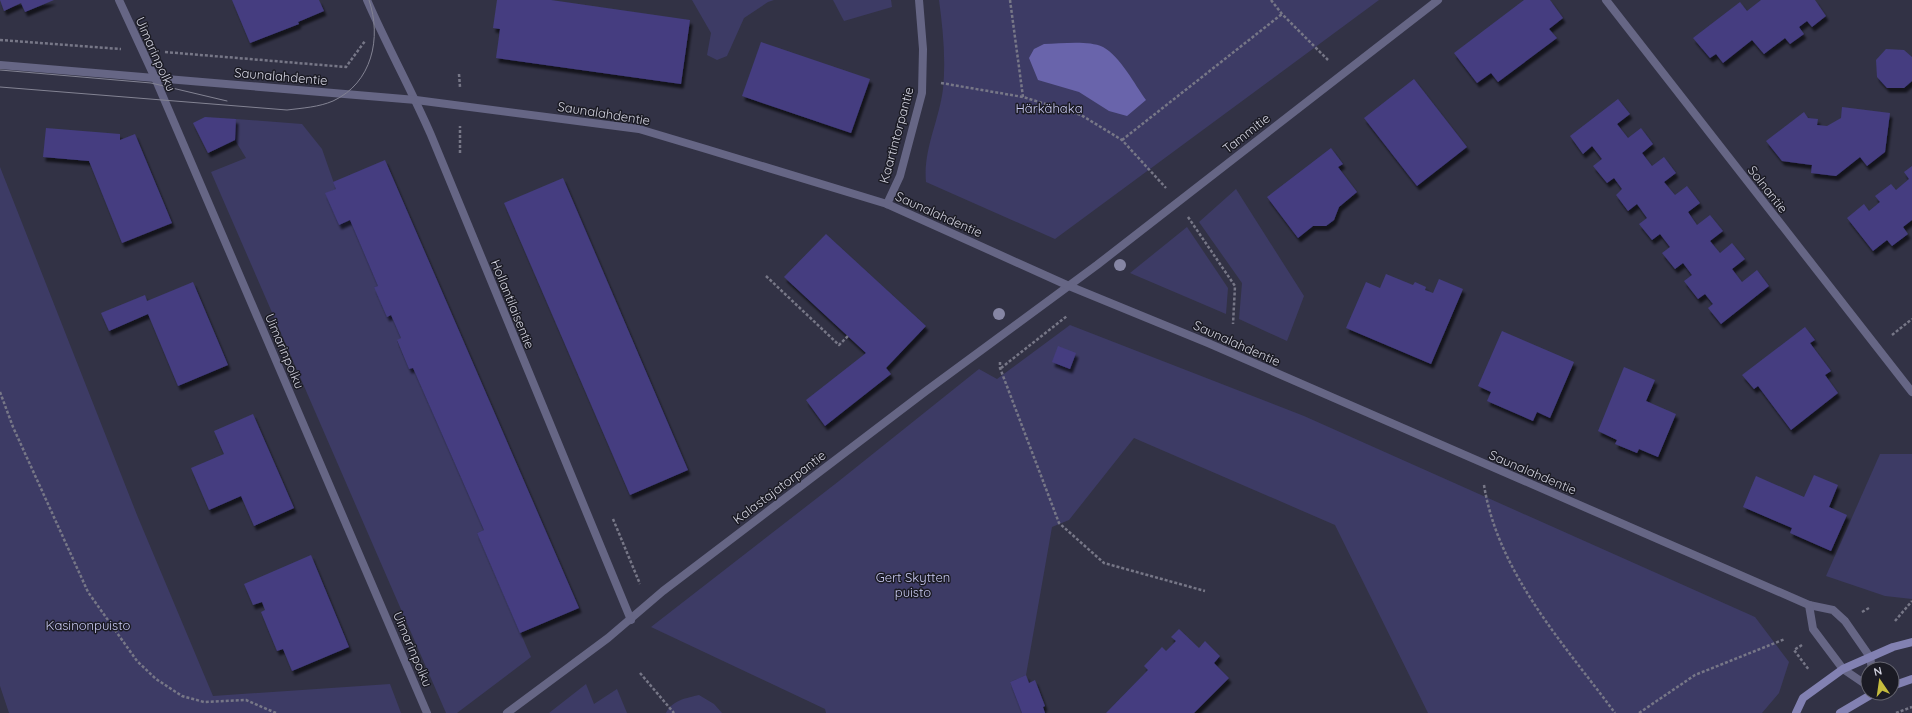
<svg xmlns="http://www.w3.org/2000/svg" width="1912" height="713" font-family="Quicksand,sans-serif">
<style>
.green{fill:#3d3b65}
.water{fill:#6964ab}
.building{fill:#443d80;filter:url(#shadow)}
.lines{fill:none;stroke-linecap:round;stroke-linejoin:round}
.path{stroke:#777787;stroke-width:2.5;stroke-dasharray:3 2;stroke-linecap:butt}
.minor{stroke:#666685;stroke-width:8}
.tertiary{stroke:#666685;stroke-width:8}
.secondary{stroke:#8281b2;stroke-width:8}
.tram{stroke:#838393;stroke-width:1}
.tree{fill:#8686a4}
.labels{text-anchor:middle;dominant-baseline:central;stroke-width:3;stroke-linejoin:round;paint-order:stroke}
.street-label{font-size:13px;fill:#d2d2df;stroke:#1b1b24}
.park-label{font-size:13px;fill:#cacaf2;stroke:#1b1b24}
</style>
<defs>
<filter id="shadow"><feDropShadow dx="2.5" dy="4.5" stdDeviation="1" flood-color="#0009"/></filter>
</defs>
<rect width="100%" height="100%" fill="#323245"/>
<g class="green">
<polygon points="692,0 774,0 768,2 744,18 727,56 717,60 707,55 711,33"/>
<polygon points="833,0 891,0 892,7 844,21"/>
<path d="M939,0H1379L1055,239L926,182C923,150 939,121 943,89C946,59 943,30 939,0Z"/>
<polygon points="236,119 302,124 322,149 336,189 326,194 339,225 350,220 378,286 374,287 391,315 401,338 397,341 409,369 413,368 484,530 477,533 531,657 457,713 446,713 211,172 246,158 235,140"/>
<polygon points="0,167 137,515 213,696 390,684 401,713 9,713 0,686"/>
<polygon points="1236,189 1304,296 1287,341 1239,319 1242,283 1199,222"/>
<polygon points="1187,227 1228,288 1226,314 1130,273"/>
<polygon points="1070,325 1304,416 1755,617 1789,662 1779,693 1762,713 1428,713 1335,525 1134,438 1069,520 1052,527 1026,675 1010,682 1022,713 826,713 825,709 651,627 839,481 979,369 997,379"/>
<polygon points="1880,454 1912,454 1912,599 1885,596 1826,576"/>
<polygon points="586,684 594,704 617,689 627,713 549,713"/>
<path d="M699,695L714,704L722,713H666C672,700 687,698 699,695Z"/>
</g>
<path class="water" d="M1044,44C1061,44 1087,40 1103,47C1120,56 1135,85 1146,100L1127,116L1109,111L1079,92L1038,80L1029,58L1034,49Z"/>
<g class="building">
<polygon points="0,0 54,0 25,12 21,3 4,11"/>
<polygon points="232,0 319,0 324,11 298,22 299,24 250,43"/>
<polygon points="497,0 551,0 690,20 681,84 496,58 500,29 493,28"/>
<polygon points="1524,0 1550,0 1563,18 1549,29 1557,38 1498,82 1491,73 1477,83 1454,53"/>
<polygon points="1761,0 1815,0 1826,16 1812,27 1807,21 1799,27 1804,34 1790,44 1785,38 1764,54 1752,40 1723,63 1716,54 1710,58 1693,38 1740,2 1747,11"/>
<polygon points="761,42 870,79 851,133 742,96"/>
<polygon points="1886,49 1904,50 1912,57 1912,81 1904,88 1887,88 1877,77 1876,60"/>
<polygon points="1414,79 1467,147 1417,186 1364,118"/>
<polygon points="1618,99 1630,114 1617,124 1628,138 1641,128 1653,144 1642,153 1652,166 1664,157 1676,173 1664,182 1675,195 1687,186 1700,203 1688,212 1697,225 1710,215 1723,231 1710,241 1720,253 1732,243 1745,259 1732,269 1742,282 1757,270 1769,286 1721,324 1708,308 1713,304 1705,294 1698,299 1684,281 1692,275 1683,263 1675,269 1662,253 1670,247 1660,234 1652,240 1639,224 1647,218 1637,204 1628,211 1616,195 1622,189 1614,178 1607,183 1593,166 1602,159 1592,146 1583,154 1570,136"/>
<polygon points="1842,107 1890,113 1885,152 1867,166 1860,157 1836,176 1811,173 1812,165 1782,161 1766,141 1804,112 1808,118 1818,119 1817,125 1827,126 1841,118"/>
<polygon points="205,117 236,119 235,140 208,153 193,123"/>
<polygon points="46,128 120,134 120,140 135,134 172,223 122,243 89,161 43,157"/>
<polygon points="1331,148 1343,164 1338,167 1357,192 1339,207 1334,220 1326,226 1313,226 1298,238 1267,197"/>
<polygon points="385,160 579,608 520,633 477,533 484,530 413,368 409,369 397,340 401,338 391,315 387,317 374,287 378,286 350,220 339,225 325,193 336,189 333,182"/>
<polygon points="1912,166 1912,220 1903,227 1908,234 1892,246 1887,240 1873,251 1847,218 1864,204 1869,211 1880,202 1875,196 1891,184 1896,190 1909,179 1904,172"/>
<polygon points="563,178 688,470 630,495 504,203"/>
<polygon points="826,234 926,326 886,368 891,374 825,426 806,400 866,353 784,277"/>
<polygon points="1386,274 1413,285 1415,282 1426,287 1425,290 1433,293 1439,279 1463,289 1431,364 1346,328 1366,282 1380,288"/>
<polygon points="193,282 228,365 178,386 148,314 109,331 101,313 145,295 147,301"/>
<polygon points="1805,327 1815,340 1810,343 1831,371 1825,375 1838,393 1791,430 1758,386 1754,389 1742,375"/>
<polygon points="1502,331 1574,362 1550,418 1537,412 1533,421 1487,401 1491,392 1478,386"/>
<polygon points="1058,346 1076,353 1070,369 1052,362"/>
<polygon points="1624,367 1655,380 1646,401 1676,414 1658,457 1639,449 1637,453 1615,444 1617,440 1598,431"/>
<polygon points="253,414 294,508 254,526 241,496 209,510 191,468 224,454 214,431"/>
<polygon points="1814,475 1838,485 1829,507 1847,515 1831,551 1790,533 1792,528 1743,507 1756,476 1804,497"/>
<polygon points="311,555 349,647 292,671 283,649 277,651 261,612 265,610 262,602 253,605 244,584"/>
<polygon points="1179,629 1199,648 1205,641 1220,656 1214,663 1229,678 1194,713 1106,713 1148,670 1144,666 1162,647 1166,651 1176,641 1171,637"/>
<polygon points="1026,675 1029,683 1035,680 1045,706 1043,707 1045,713 1022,713 1010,682"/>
</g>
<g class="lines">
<g class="path">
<polyline points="1010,0 1023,97"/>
<polyline points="1271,0 1282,14 1328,60"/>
<polyline points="0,40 121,49"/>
<polyline points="165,52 346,67 365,41"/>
<polyline points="459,74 460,87"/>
<polyline points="941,83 1023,97 1081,115 1122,140 1166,188"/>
<polyline points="1122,140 1282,14"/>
<polyline points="460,153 460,126"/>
<polyline points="1188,217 1235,286 1233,324"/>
<polyline points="766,276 839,345 848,336"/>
<polyline points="1892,335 1912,319"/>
<polyline points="1000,362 1000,368 1059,523 1104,563 1205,591"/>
<polyline points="1001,368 1067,316"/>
<polyline points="0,392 13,427 88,592 137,661 156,679 182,696 204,702 246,700 276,713"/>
<path d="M1484,485C1498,573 1564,644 1615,713"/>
<polyline points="613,519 640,584"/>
<polyline points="1862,612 1869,608"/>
<polyline points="1895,621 1912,601"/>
<polyline points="1802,645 1794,650 1809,670"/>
<polyline points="640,673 674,713"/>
<polyline points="1639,713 1695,675 1785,639"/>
<polyline points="1896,713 1912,707"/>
</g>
<g class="minor">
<polyline points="119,0 155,78 427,713"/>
<path d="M367,0C387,46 411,89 431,135L631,620"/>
<polyline points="1606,0 1912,392"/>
<polyline points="887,204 900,176 922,93 923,49 919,0"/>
<polyline points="507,713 608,638 663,591 926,391 1097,265 1438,0"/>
</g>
<g class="tertiary">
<polyline points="0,65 416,100 639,129 706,149 887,204 1069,286 1208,343 1809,605 1833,610 1845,621 1870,657 1872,669"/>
<polyline points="1809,605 1813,629 1843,669 1868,686"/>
</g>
<g class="secondary">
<polyline points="1892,686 1912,679"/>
<polyline points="1796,713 1803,698 1843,669 1893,647 1912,642"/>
<polyline points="1840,713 1874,693"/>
</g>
<g class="tram">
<polyline points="0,70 151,83 227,101"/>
<path d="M0,87L287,110C303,108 319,107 333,101C372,83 382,38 369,0"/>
</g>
</g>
<g class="tree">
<circle cx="1120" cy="265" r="6"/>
<circle cx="999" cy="314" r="6"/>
</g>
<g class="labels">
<g class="street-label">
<text transform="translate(156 54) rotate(66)">Uimarinpolku</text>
<text transform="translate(281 76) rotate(5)">Saunalahdentie</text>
<text transform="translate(604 113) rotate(9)">Saunalahdentie</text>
<text transform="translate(1246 133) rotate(-38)">Tammitie</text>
<text transform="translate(896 135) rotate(-75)">Kaartintorpantie</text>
<text transform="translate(1768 189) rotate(52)">Solnantie</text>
<text transform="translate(939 214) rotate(24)">Saunalahdentie</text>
<text transform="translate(513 304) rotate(68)">Hollantilaisentie</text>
<text transform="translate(1237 343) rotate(24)">Saunalahdentie</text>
<text transform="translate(285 351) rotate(67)">Uimarinpolku</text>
<text transform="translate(1533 472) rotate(23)">Saunalahdentie</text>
<text transform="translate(779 487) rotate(-37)">Kalastajatorpantie</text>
<text transform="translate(413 649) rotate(67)">Uimarinpolku</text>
</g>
<g class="park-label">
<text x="1049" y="108">Härkähaka</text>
<text x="913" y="577">Gert Skytten<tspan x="913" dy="15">puisto</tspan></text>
<text x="88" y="625">Kasinonpuisto</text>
</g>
</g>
<g transform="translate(1880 681) rotate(347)"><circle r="19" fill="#1b1b24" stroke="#64646f"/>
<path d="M0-3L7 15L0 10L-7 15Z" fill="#c5bc3d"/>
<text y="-6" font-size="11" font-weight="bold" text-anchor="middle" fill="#d2d2df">N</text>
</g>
</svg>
